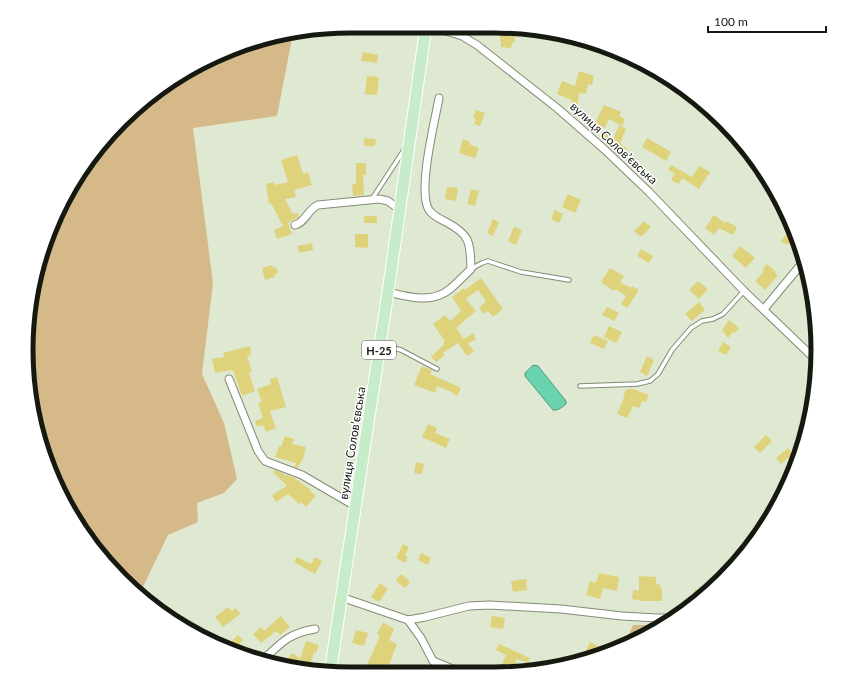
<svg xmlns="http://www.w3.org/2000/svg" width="844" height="700" font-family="Lato,sans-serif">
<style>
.green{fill:#d6b989}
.water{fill:#6ad2ae;stroke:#519a7f}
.building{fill:#ded37b}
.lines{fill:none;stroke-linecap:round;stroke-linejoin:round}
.lane-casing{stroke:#838c76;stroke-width:5.5}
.street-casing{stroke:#838c76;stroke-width:9}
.primary-casing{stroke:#fff;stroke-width:13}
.lane{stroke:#fff;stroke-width:3.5}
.street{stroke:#fff;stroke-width:7}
.primary{stroke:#c6ecc9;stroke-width:11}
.labels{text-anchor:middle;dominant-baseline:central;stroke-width:3;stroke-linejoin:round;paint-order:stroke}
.shield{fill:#fff;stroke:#5c5e58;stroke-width:1}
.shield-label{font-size:11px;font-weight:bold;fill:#161910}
.street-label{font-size:12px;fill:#161910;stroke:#fff}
.rim{fill:none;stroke:#161910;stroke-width:5}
</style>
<rect width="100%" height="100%" fill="#dfe8d1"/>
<g class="green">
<polygon points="293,33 277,116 193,128 213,283 202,374 224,423 237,479 224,493 197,503 198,522 168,535 139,595 81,530 51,474 29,393 27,329 43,246 80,170 121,121 188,69 266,37"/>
<polygon points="633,625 663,625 624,646"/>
</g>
<path class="water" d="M533,365L538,366L566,401V404C563,407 557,411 553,410L525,376V373Z"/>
<g class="building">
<polygon points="501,32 515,34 514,43 512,43 511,48 501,47 501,41 500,41"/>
<polygon points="363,52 378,55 377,63 361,61"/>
<polygon points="579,71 594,76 592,85 588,84 586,94 579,93 577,112 571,111 572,100 557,94 562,81 575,86"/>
<polygon points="367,76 379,77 377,95 365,94"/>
<polygon points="604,105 621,112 619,116 625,119 622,126 609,119 605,128 595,123"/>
<polygon points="476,110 485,113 480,126 474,124 476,119 473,118"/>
<polygon points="619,125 626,129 620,143 628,150 621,158 601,137 606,132 613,139"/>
<polygon points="364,138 376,139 375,146 364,146"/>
<polygon points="647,138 671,152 666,161 642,147"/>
<polygon points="463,139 470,142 469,144 479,148 475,158 459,153"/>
<polygon points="297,155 303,174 308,172 312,185 294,190 296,197 285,199 293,214 298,213 299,217 288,223 292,234 277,239 274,230 283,226 271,203 269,204 266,184 274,182 275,185 288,182 281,160"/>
<polygon points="356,163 366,163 366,175 363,175 364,195 353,196 352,184 356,184"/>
<polygon points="671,165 692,177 699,166 710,172 699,189 682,178 679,184 671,180 675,173 668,170"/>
<polygon points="447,187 458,188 456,201 445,199"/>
<polygon points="471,189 479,191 475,206 467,204"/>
<polygon points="568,194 581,200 575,213 562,207"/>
<polygon points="555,210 563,214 559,223 551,219"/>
<polygon points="714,215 725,223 726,221 737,227 733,235 719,228 714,235 705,228"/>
<rect x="364" y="216" width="13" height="7"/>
<polygon points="493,219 499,222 493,236 487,233"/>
<polygon points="644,221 651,227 641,237 634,231"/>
<polygon points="793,225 799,243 795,248 788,243 787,245 781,241"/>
<polygon points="514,227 522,230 516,245 508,241"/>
<polygon points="355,234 368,234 368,248 355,247"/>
<polygon points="312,243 313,250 299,253 297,246"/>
<polygon points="740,246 755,258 746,268 732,256"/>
<polygon points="641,249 653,256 649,263 637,256"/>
<polygon points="767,264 776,272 775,273 778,275 765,290 755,281 764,271 762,270"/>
<polygon points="272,265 273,268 276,267 278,273 274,275 275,277 265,280 262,268"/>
<polygon points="610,268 624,276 620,282 631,288 632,286 639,290 627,308 621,304 626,296 615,289 614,291 601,282"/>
<polygon points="481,278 503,309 493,317 488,311 484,314 479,308 486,301 478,290 466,299 476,311 456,328 464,339 473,333 476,339 468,344 474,351 467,356 458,343 443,353 445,355 436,362 431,357 444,344 443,343 445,341 433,324 445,315 450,321 461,311 452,297 464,288 465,290"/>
<polygon points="698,281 708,289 699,299 689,290"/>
<polygon points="699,302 705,310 692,321 685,314"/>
<polygon points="607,307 619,313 614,321 602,315"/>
<polygon points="729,320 739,328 735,333 733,332 728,338 722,330"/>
<polygon points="609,326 622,332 616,343 604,337"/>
<polygon points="594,335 608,341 604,349 590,343"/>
<polygon points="723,342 731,347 726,355 718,351"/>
<polygon points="250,346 251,355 247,356 252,372 249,373 255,391 242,396 233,370 215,373 212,359 224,357 223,353"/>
<polygon points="647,356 654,360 647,376 640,372"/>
<polygon points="422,366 432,370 430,374 461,388 457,396 452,393 452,392 437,386 435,393 414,385"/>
<polygon points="277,377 286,407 270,411 276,428 266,432 263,425 257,427 255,421 263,418 258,403 262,402 257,389 271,384 270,379"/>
<polygon points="630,388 649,395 646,402 642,401 639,408 633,406 627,418 617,414 624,398 623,398 626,389 628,390"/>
<polygon points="428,424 437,428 435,433 450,439 446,448 422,437"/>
<polygon points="766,435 772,441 760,453 754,447"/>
<polygon points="285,436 294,439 292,444 306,447 304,456 298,468 294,467 296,463 275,457 279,446 281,447"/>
<polygon points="788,448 793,454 781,464 776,458"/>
<polygon points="416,462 424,464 422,474 414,473"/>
<polygon points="275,470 282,473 286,476 287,475 293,477 311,490 310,491 316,496 306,507 301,502 299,504 288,494 276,502 272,495 287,486 273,472"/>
<polygon points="403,544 409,547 405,556 408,557 405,563 396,558"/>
<polygon points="421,553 431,558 428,565 418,560"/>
<polygon points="297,557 311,564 315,557 322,561 315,574 294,562"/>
<polygon points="599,573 619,577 617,591 603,588 600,599 586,595 590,581 596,583"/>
<polygon points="401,574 410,582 405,588 396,581"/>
<polygon points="639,576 656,577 656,584 660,585 660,588 662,588 662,601 643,601 632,599 633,590 639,591"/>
<polygon points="526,579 527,590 513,592 511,581"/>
<polygon points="380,583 388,589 379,602 371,597"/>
<polygon points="695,589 708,592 691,605"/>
<polygon points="228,607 232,611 236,608 240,614 223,627 215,617"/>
<polygon points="281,616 290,627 280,635 276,631 261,643 253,634 261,627 264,631"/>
<polygon points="492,616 505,618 503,629 490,627"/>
<polygon points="383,622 394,629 389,640 397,644 386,672 367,665 380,636 377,634"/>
<polygon points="356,630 368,633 364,646 352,643"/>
<polygon points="238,635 243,640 236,648 230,643"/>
<polygon points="306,641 319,645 316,653 314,652 310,666 299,662"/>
<polygon points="590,642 604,649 601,654 587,659 583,657"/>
<polygon points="499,644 530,658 528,663 517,659 511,672 498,674 506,655 496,650"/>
<polygon points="292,653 300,658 295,667 285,663"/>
</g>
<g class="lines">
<g class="lane-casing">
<g id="lane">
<polyline points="372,199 404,150"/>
<polyline points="471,269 482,263 488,261 521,272 569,280"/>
<polyline points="381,345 401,350 437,369"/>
<polyline points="580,386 637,384 650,381 658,374 672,350 691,328 702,321 713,319 723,314 744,291"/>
</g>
</g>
<g class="street-casing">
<g id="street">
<polyline points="426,27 446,31 462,36 477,45 557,108 604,149 649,192 744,291 817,361"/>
<path d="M295,225C306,222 307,210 318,205L379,199L388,201L400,210"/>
<path d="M388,292C409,297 432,304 450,289C457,283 464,276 471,269C470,243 471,235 446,222C440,219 433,216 429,210C417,191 435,121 439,98"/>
<polyline points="764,309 804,261"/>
<polyline points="229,379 258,451 265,461 302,475 355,506"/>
<polyline points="341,597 408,620 425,617 469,606 489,605 561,609 622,616 657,618 676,618"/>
<polyline points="408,620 421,638 433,661 465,674"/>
<path d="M263,660C281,643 289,633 315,629"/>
<polyline points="435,662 444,674"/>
</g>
</g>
<g class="primary-casing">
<polyline id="primary" points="330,673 388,292 426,26"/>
</g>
<use href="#lane" class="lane"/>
<use href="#street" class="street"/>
<use href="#primary" class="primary"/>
</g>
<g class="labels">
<rect class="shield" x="362" y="341" width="34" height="18" rx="3"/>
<g class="shield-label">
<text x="379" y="350">Н-25</text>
</g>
<g class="street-label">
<text transform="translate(614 143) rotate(43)">вулиця Соловʼєвська</text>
<text transform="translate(352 443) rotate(-81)">вулиця Соловʼєвська</text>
</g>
</g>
<path d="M0 0H844V700H0ZM350 33H494A317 317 0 0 1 811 350V350A317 317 0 0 1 494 667H350A317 317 0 0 1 33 350V350A317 317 0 0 1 350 33Z" fill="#fff" fill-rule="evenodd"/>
<path class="rim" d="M350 33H494A317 317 0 0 1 811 350V350A317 317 0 0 1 494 667H350A317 317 0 0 1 33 350V350A317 317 0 0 1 350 33Z"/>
<path d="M708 26v6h118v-6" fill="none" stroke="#161910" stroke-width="2"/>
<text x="714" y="26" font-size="12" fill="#161910" stroke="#ffffff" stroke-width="3" paint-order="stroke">100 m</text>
</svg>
